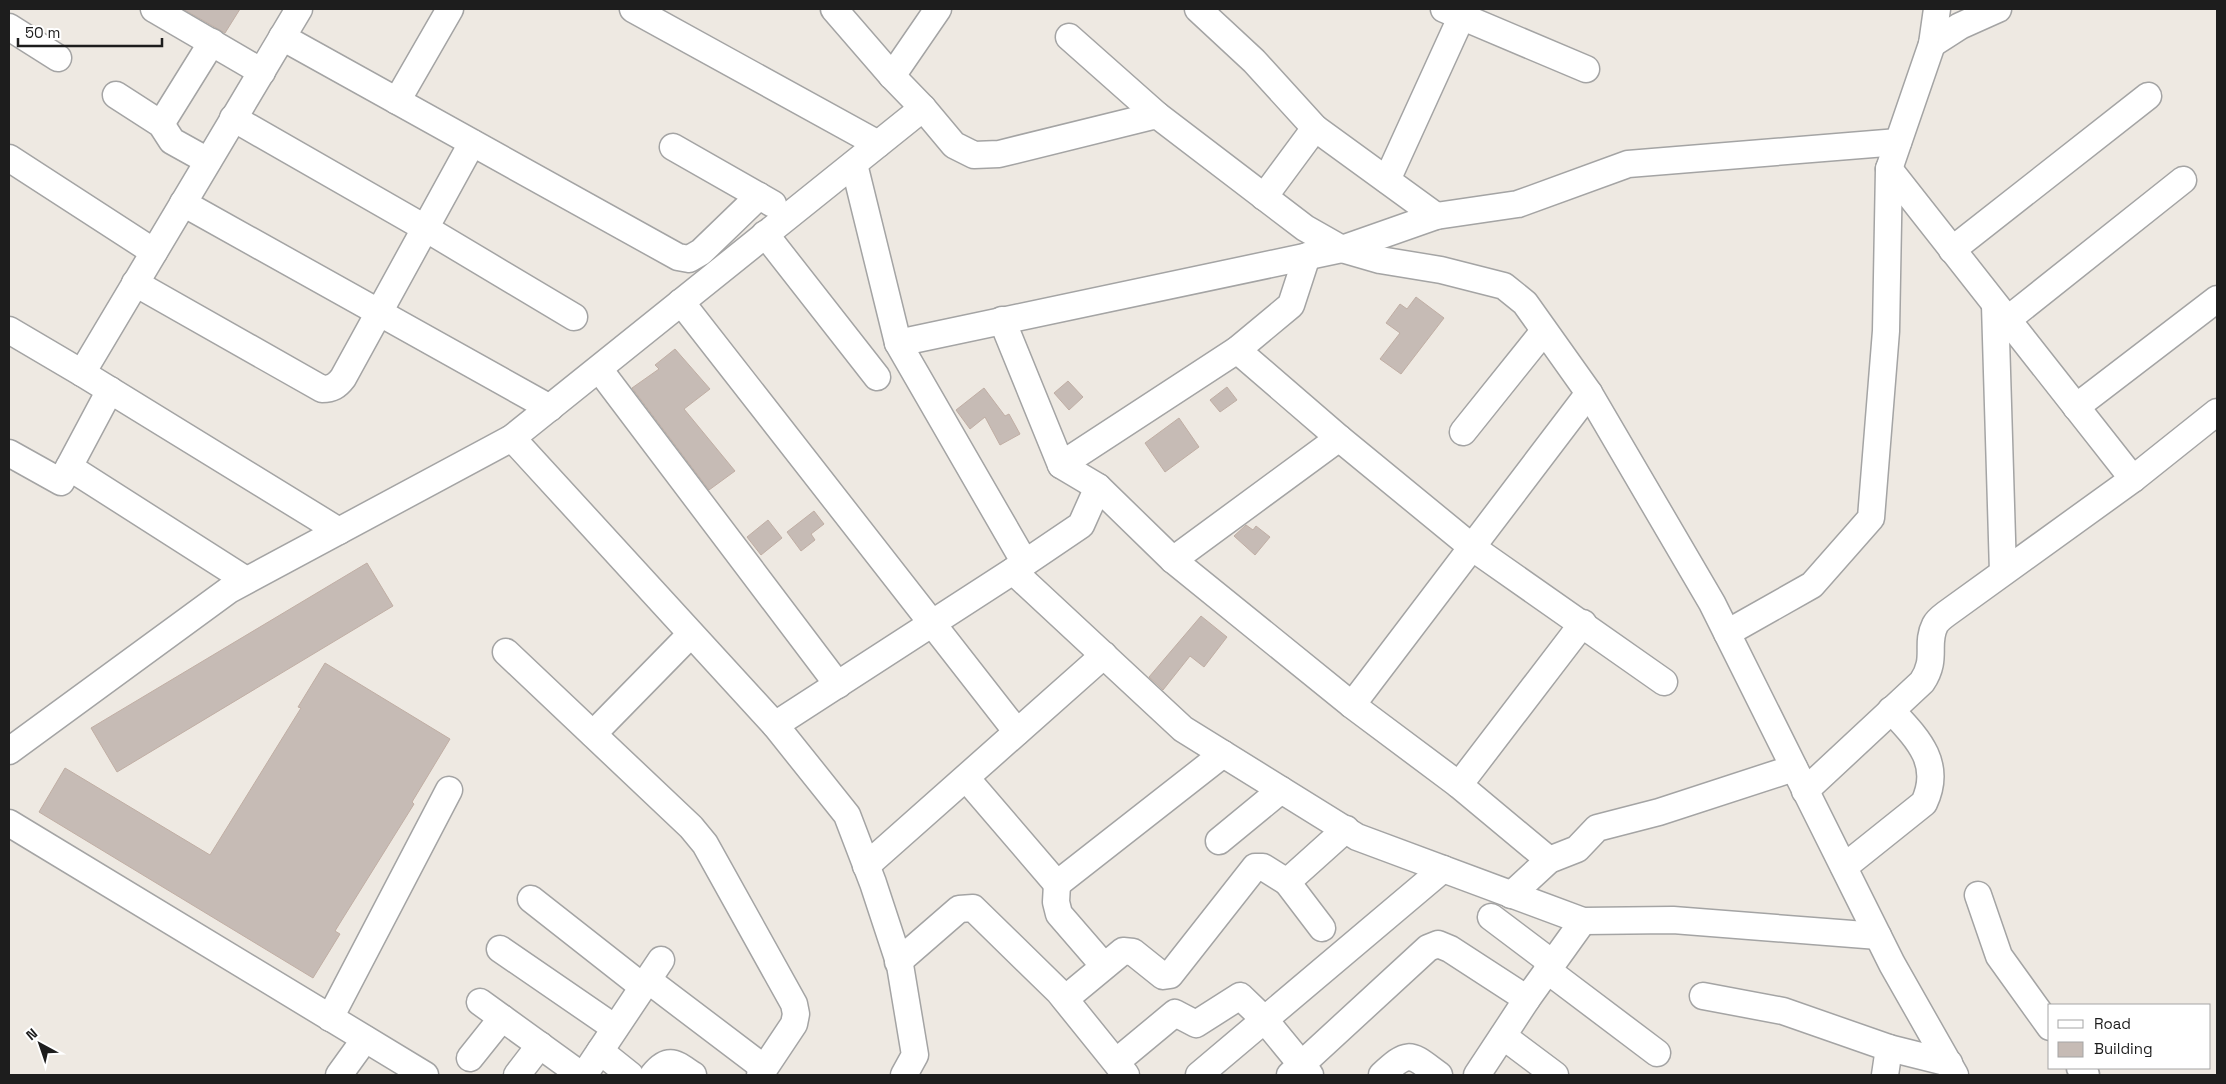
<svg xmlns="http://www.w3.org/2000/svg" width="2226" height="1084" font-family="'Space Grotesk',sans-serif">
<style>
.building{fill:#c6bbb5;stroke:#c0aea4}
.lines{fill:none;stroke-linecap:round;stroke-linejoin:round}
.minor-casing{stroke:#a4a4a4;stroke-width:29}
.minor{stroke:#fff;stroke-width:26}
</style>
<rect width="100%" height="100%" fill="#eee9e2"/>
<g class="building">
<polygon points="183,9 240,9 225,33"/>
<polygon points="1416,297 1444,318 1401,374 1380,359 1400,333 1386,323 1400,304 1407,309"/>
<polygon points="675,349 710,389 684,409 735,471 709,490 632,388 659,369 655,365"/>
<polygon points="1068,381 1083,397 1069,410 1054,393"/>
<polygon points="1227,387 1237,400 1220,412 1210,400"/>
<polygon points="984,388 1005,416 1009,414 1020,434 1000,445 985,417 970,429 956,410"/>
<polygon points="1179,418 1199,447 1165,472 1145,443"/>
<polygon points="814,511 824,524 811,534 815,540 801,551 787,532"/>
<polygon points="768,520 782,538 761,555 747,537"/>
<polygon points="1246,525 1253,530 1256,526 1270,537 1255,555 1234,536"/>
<polygon points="367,563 393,606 117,772 91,728"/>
<polygon points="1201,616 1227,637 1204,667 1190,656 1163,690 1149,677"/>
<polygon points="325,663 450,739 412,802 414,804 335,931 340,934 313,978 39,812 65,768 210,855 301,708 298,707"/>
</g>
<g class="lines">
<g class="minor-casing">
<g id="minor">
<polyline points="154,9 262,72"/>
<polyline points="633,9 878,144"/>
<polyline points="834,9 892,76 923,108 954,145 974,155 999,154 1157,115 1305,228 1342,249 1380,260 1441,270 1504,286 1525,303 1589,393 1712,603 1892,964 1955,1075"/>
<polyline points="1198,9 1254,61 1315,128 1436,216"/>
<polyline points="1444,9 1586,69"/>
<polyline points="9,27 58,58"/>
<polyline points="282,37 678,257 689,259 701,252 759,196"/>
<polyline points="1069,37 1157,115"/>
<polyline points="1932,44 1960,26 1998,9"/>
<polyline points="892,76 938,9"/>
<polyline points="116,95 161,124 172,141 208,161"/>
<polyline points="397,101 450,9"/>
<polyline points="233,118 425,228 574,317"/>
<polyline points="161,124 212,42"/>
<polyline points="673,147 773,204"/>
<polyline points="9,158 154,252"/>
<polyline points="854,164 898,343 1025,563"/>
<polyline points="1889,169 2133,479"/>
<polyline points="1387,180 1465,9"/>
<polyline points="1264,197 1315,128"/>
<polyline points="183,203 550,408"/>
<polyline points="765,234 877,377"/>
<polyline points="1952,250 2148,96"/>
<path d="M135,283L322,389C332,389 337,386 343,378L472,143"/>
<polyline points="681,302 1017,732"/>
<polyline points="1995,305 2003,572"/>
<polyline points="1002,320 1061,465 1098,487 1173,560 1352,705 1459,785 1549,860"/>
<polyline points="2007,320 2183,180"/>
<polyline points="9,330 82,373 339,531"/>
<polyline points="898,343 1342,249 1436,216 1518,204 1628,164 1898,142"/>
<polyline points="1237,350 1339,438 1473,548 1664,682"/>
<polyline points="599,369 838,685"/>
<polyline points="82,373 299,9"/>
<polyline points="2076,407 2217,299"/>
<polyline points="1463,432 1544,331"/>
<polyline points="512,438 775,725 847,815 873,883 900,965 915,1055 904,1075"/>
<polyline points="9,453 61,482 110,390"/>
<polyline points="1061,465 1237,350 1291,305 1307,256"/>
<polyline points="69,467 246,580"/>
<polyline points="1173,560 1339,438"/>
<polyline points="1013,571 1183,729 1357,837 1583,921 1673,920 1878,936"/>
<polyline points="1727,633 1812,585 1871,518 1886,331 1889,169 1932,44 1937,9"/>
<polyline points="506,652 691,827 705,844 794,1004 796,1014 794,1024 760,1075"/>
<polyline points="1352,705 1589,393"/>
<polyline points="775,725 1013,571 1081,525 1098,487"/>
<polyline points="593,734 691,634"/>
<polyline points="9,751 229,590 512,438 923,108"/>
<polyline points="966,778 1057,884 1223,754"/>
<polyline points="1459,785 1583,623"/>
<path d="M1805,791L1922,682C1938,658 1925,645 1935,625C1937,621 1942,617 1946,614L2133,479L2217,412"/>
<polyline points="9,823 425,1075"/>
<polyline points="1219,841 1281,790"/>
<polyline points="866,866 1104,655"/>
<path d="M1844,867L1924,803C1943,763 1917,738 1891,710"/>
<polyline points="1287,882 1322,928"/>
<polyline points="1057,884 1056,902 1059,914 1104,966"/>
<polyline points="1511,895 1549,860 1577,849 1597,828 1659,812 1794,768"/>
<polyline points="1978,895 1999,956 2050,1027"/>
<polyline points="531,899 643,987"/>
<polyline points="1491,917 1552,963"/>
<polyline points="500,949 615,1028"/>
<polyline points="898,962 959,909 973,908 1059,992 1126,1075"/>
<polyline points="1547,970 1657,1053"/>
<polyline points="648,980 764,1068"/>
<polyline points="1703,996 1783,1011 1889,1048 1885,1075"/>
<polyline points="1065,999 1123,951 1133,952 1163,976 1170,975 1255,867 1263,867 1287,882 1346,829"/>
<polyline points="480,1002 581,1075"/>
<polyline points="330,1018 449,790"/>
<polyline points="1503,1036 1555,1075"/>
<polyline points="1889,1048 1949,1063"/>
<polyline points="600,1051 630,1075"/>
<polyline points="470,1058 502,1018"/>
<polyline points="1116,1062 1175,1013 1196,1024 1240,996 1264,1019 1310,1075"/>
<polyline points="2080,1068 2086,1075"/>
<polyline points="339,1075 365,1039"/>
<polyline points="517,1075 540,1045"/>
<polyline points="584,1075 661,960"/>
<path d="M653,1075C669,1055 676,1064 693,1075"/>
<polyline points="1199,1075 1443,869"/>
<polyline points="1290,1075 1428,948 1438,944 1450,949 1527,999"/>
<path d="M1382,1075C1410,1049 1410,1054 1439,1075"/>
<polyline points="1477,1075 1527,999 1583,921"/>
</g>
</g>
<use href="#minor" class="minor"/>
</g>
<rect width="2226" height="1084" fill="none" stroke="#1d1d1d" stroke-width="20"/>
<rect x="2048" y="1004" width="162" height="65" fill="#ffffff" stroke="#a5a5a5"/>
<rect x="2058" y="1020" width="25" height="8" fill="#ffffff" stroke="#a5a5a5"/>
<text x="2094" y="1029" font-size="15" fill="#1d1d1d">Road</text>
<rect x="2058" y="1042" width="25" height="15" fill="#c6bbb5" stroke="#a5a5a5"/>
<text x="2094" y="1054" font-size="15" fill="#1d1d1d">Building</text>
<g transform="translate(40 1044) rotate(320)" stroke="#ffffff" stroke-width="4" paint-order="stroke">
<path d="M0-4L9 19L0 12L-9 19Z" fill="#1d1d1d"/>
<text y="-8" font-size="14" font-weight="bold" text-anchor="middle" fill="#1d1d1d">N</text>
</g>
<path d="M18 38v8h144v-8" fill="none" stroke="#1d1d1d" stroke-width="2.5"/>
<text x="25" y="38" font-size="15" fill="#1d1d1d" stroke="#ffffff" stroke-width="4" paint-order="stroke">50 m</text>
</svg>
